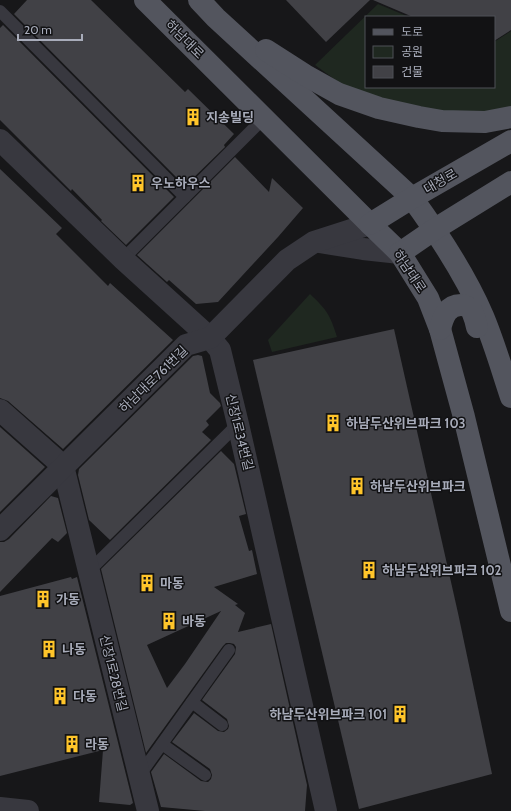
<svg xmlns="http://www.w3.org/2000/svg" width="511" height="811" font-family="Cabin,'Noto Sans KR',sans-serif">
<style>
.green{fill:#1f2820}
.building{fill:#414146;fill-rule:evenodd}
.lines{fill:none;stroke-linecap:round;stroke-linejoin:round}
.service{stroke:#38383f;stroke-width:12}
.minor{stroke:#38383f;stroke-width:22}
.primary{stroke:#53555e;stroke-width:22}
.labels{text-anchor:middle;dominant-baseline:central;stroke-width:3;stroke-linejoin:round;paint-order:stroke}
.street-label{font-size:13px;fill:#a8acba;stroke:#121214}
.poi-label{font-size:13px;font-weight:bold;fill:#a8acba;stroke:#121214;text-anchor:start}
</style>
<rect width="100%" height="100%" fill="#171719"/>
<g class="green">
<polygon points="378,4 409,17 366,17 366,87 494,87 494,42 511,31 511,108 483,113 452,113 381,99 341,84 315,65"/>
<path d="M310,294C327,310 330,315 337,337L272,352L268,340Z"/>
</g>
<g class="building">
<polygon points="27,0 91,0 185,92 188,89 234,134 224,145 225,147 185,186 14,14"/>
<polygon points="286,0 370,0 326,42"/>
<polygon points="373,0 511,0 511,30 494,41 494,17 413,17"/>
<polygon points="3,25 174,197 126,245 101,221 102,220 72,189 71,191 0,120 0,28"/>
<polygon points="235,157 269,192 272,178 303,208 278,237 218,302 196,304 169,280 167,282 137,255"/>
<polygon points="0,169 62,228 56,234 108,286 110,283 173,340 63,449 8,401 0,398"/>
<polygon points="394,329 458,613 492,774 359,809 253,360"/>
<polygon points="198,355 202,356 210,393 220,403 221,406 206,421 209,425 202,432 211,440 110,540 89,520 78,475 79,469 193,356"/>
<polygon points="0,427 45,467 0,512"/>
<path d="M221,451L234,464L246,514L239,516L249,551L252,550L257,574L214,587L238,604L235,605L245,613L238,632L271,624L307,785L305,811H205L161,807L151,772L164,754L201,781L208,782L211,779L212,775L210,769L172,742L194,713L218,731L224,732L228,729L229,726L227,719L202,700L235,654L236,647L234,644L230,643H226L223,646L146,753L101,569ZM221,611L185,664L167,688L147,645Z"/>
<polygon points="51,496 58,498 67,533 58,542 52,538 0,592 0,542 4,542 9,539"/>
<polygon points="71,577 72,579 77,577 133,803 130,805 99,802 103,750 0,776 0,596"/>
</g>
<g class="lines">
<g class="service">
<polyline points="0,11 185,197"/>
<polyline points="123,259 264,118"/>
<polyline points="89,571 238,424"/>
<polyline points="192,702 222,725"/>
<polyline points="162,744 205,775"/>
<polyline points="139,776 229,650"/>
</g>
<g class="minor">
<polyline points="0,140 123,259 210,338 220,350 238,424 326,811"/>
<polyline points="319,242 363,249 400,253"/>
<polyline points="0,410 63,466 148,811"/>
<polyline points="0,530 186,345 210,338 287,260 314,242 370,224"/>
<polyline points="0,808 28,811"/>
</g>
<g class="primary">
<polyline points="145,0 370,224 400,253 428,298 440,329 464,417 511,611"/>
<path d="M199,0L216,18L412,198C439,235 465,274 483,316C494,342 502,370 511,397"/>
<polyline points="266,50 305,75 339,94 379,108 419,117 442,121 485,122 511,117"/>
<polyline points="370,224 412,198 511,141"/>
<polyline points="400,253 435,229 511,182"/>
<path d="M440,329C443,317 447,305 461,305C465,305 470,308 472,311C474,316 476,322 477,327"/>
</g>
</g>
<defs>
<g id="building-bare" transform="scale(1.38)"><path d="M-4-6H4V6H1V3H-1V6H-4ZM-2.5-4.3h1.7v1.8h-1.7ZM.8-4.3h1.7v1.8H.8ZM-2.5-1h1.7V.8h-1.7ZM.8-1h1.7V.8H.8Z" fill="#ffc52a" stroke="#121214" stroke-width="2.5" paint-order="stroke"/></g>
</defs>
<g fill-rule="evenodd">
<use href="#building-bare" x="193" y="117"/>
<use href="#building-bare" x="138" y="183"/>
<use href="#building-bare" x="333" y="423"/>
<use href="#building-bare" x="357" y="486"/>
<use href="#building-bare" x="369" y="570"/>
<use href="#building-bare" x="147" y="583"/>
<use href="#building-bare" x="43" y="599"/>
<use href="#building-bare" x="169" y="621"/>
<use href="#building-bare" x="49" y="649"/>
<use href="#building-bare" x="60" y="696"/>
<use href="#building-bare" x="400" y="714"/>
<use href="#building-bare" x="72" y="744"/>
</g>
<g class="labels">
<g class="street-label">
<text transform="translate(185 39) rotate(45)">하남대로</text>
<text transform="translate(440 181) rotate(-30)">대청로</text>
<text transform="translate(410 271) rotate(56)">하남대로</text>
<text transform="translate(153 379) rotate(-44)">하남대로761번길</text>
<text transform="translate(240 432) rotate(76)">신장1로34번길</text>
<text transform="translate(114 673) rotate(76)">신장1로28번길</text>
</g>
<g class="poi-label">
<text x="206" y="117">지송빌딩</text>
<text x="151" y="183">우노하우스</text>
<text x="346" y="423">하남두산위브파크 103</text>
<text x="370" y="486">하남두산위브파크</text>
<text x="382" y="570">하남두산위브파크 102</text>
<text x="160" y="583">마동</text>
<text x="56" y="599">가동</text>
<text x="182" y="621">바동</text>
<text x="62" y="649">나동</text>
<text x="73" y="696">다동</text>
<text x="387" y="714" text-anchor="end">하남두산위브파크 101</text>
<text x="85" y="744">라동</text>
</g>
</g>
<rect x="365" y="16" width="130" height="72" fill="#121214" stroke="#4e5056"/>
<rect x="373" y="29" width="20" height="6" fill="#53555e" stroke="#4e5056"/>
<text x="401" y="36" font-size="12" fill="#a8acba">도로</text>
<rect x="373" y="46" width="20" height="12" fill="#1f2820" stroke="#4e5056"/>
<text x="401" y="56" font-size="12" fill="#a8acba">공원</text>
<rect x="373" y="66" width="20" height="12" fill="#414146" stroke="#4e5056"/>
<text x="401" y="76" font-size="12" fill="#a8acba">건물</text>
<path d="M18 34v6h64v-6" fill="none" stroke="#a8acba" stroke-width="2"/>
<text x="24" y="34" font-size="12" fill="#a8acba" stroke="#121214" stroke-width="3" paint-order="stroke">20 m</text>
</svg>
